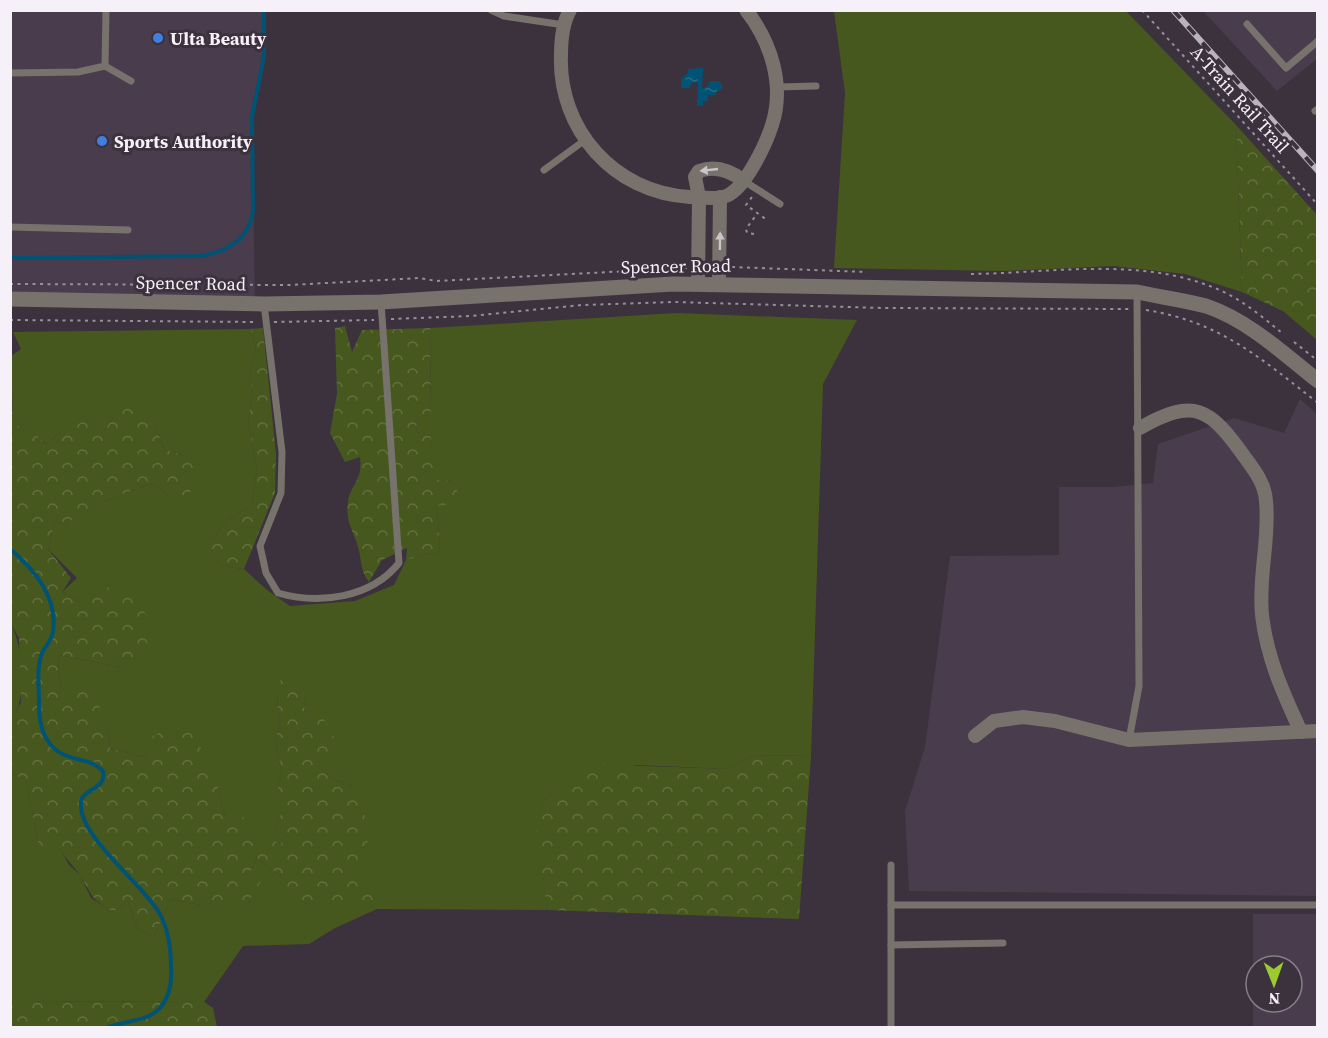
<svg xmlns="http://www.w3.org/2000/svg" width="1328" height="1038" font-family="'Source Serif 4',serif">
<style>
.built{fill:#493c4c;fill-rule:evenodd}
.green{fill:#47581e}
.forest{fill:url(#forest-crowns)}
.water{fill:url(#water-ripples)}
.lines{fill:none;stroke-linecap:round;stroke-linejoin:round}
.stream{stroke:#005375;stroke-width:4}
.path{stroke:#97909a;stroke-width:2;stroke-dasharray:3 4.5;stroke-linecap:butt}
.service{stroke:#77726c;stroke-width:7}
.minor{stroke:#77726c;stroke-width:14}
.tertiary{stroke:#77726c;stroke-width:15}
.rail-casing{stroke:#b9b3bc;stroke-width:6}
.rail{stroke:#3b323e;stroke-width:4;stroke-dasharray:11;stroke-linecap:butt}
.oneway{fill:#cac5c7}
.shop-dot{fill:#3f7fe0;stroke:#3b323e;stroke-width:2}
.labels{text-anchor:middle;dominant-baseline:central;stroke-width:6;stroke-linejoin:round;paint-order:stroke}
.poi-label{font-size:18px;font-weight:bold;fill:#f6f1f8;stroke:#3b323e;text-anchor:start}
.street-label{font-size:18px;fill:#f6f1f8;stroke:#3b323e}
</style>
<defs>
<pattern id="forest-crowns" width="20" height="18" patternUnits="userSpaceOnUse" patternTransform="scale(1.5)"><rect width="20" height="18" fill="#47581e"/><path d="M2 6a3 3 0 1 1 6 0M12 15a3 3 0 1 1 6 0" fill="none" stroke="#62703f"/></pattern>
<pattern id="water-ripples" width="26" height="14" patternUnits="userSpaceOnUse" patternTransform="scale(1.5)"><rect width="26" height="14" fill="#005375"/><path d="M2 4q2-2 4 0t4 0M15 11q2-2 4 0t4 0" fill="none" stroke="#266c89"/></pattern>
</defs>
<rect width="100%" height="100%" fill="#3b323e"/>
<g class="built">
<polygon points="11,11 264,11 264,56 252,117 255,304 11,299"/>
<polygon points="1203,11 1317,11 1317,59 1277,91"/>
<polygon points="1300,399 1317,414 1317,896 909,891 905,811 925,747 950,556 1059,555 1059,487 1113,487 1153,483 1158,444 1234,418 1284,433"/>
<path d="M1253,914H1317V1027L1253,1028ZM1256,966H1292V1002H1256Z"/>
</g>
<g class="green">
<polygon points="834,11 1126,11 1236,125 1242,292 1185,274 1113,266 1003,271 834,268 845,93"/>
<polygon points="677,313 857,320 823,384 811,756 753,755 728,769 636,765 565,784 543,801 537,824 547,910 377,909 335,928 309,944 243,946 204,1002 11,1001 10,774 26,779 38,842 61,850 69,865 80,875 91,898 113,912 128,901 137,928 154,937 171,899 201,905 250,873 257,858 285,880 344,874 353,786 331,778 317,764 304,715 306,692 277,690 279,728 275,739 282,774 277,790 288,804 276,823 283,847 254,840 225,817 218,787 148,758 110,748 107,725 62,688 58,672 59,655 121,667 80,602 62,592 77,578 48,549 54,525 84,517 105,501 152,483 168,495 188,457 164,449 155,424 114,416 104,431 62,431 46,444 29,428 13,425 11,356 21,349 13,332 251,329 256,350 249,377 253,389 248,421 257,469 252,506 229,519 214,536 204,538 220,566 244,569 267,590 290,606 355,601 394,585 406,560 440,551 437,506 452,481 433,479 431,435 416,432 417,420 431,415 430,328"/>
<path d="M10,622C24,649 28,696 11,722Z"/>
</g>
<g class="forest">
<polygon points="1236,125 1317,215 1317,340 1283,311 1242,292"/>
<path d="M345,326L352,352L362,330L430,328L431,416L417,420L416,432L431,435L434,479L452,481L458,488L452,504L437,506L440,551L406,560L407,548L382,560L369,582C360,571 362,560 358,547C353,529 345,522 348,502C351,483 363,481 360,457L345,462L330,433L337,394L335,328Z"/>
<polygon points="263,328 276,454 275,493 244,569 220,566 203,538 214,536 229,519 252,506 257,469 248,421 253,389 249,377 256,350 251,329"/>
<path d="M11,392L14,425L29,428L46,444L62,431L85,421L104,431L114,416L130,406L155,424L164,449L188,457L198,476L188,496L168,495L152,483L105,501L85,517L54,525L48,549L71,578L62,592L80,602L94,586C130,589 134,595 152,624L146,648L121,667L59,655L58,672L62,688L93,691L107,725L110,748L148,758L152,737L164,730L191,725L218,787L225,817L241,812L254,840L269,836L282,846L276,823L287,804L277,790L282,774L275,739L279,728L277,690L282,677L299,681L306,692L304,715L321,714L335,739L336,754L318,765L331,778L353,786L370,828L364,861L345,874L368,886L377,909L304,904L283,894L285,880L257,858L250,873L261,881L247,905H201L171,899L154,937L137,928L128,901L113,912C90,897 95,900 81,877C76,868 67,861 61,850L49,852L38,842L26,780L11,774V722L21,702L19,638L10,622Z"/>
<polygon points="753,755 811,756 799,919 547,910 536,824 543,801 590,764 728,769"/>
<polygon points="11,1001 204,1002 213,1008 217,1027 11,1027"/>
</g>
<polygon class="water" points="703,68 702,88 707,87 710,81 719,81 723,88 716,92 716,95 708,95 708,101 703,101 703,106 697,106 698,82 691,83 690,88 681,88 681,79 688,73 688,69"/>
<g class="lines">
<g class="stream">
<path d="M10,258L200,256C227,252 249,240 253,211L252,117L264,56V10"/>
<path d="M10,549C34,569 58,597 53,631C52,640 47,644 43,651C36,665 39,686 39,701C39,716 40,729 48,741C63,764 88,755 103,771C106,788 90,787 82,798C70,831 148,887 162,918C169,933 171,950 171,967C172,982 169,999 158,1010C145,1022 121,1021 106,1028"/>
</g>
<g class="path">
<polyline points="1142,10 1318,205"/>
<polyline points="752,197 746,205 767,220"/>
<polyline points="754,234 747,233 746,229 757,214"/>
<polyline points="732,267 867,272"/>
<path d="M971,274C1055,273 1147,255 1226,293C1246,303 1265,319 1282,333"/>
<polyline points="10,284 290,285 420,278 436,281 687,268"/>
<path d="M1146,310C1221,322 1260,358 1318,403"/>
<polyline points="391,319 471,316 582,305 674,302 883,308 1129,309"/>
<polyline points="10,320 257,322"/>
<polyline points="274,322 374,320"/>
<polyline points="1294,342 1318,361"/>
</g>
<g class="service">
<polyline points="491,10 504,16 564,25"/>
<polyline points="1247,24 1286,68 1318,41"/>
<polyline points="105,66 131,81"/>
<polyline points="10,73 78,72 105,66 106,10"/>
<polyline points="777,87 816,86"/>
<polyline points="1315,111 1318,109"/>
<polyline points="544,170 585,140"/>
<polyline points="744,181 780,204"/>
<polyline points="10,227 128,230"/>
<path d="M264,304L282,452L281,493L260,546L266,573L278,593C319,605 371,598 399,563L381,302"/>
<polyline points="1129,740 1139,686 1137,292"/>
<polyline points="891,865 891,945"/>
<polyline points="891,905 1318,905"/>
<polyline points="891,1028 891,945 1003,943"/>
</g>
<g class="minor">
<path d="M570,10C562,24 561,40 561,55C558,129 614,193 690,197C701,197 715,200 726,196C745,189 766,144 772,125C785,85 771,42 746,10"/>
<path d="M698,284L699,197L695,177L699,171C716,165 731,171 744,181"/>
<polyline points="719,284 720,197"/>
<path d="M1140,428C1194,397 1210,408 1244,456C1254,470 1265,483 1266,501C1270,539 1258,576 1262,615C1267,658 1283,693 1301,732"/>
<polyline points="975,736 994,721 1023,717 1055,721 1129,740 1318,731"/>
</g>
<path class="tertiary" d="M10,299L264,304L381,302L673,284L1137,292C1160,297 1184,300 1206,306C1248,320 1284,354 1318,381"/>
<g class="rail-casing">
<polyline id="rail" points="1173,10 1318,171"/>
</g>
<use href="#rail" class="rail"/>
</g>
<defs><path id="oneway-solid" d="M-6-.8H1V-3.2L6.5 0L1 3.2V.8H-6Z" transform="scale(1.5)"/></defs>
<g class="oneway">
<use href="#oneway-solid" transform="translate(709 170) rotate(174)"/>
<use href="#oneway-solid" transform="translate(720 241) rotate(-89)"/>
</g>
<g class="shop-dot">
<circle cx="158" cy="38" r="6"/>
<circle cx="102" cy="141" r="6"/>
</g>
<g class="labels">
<g class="poi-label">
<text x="170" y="38">Ulta Beauty</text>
<text x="114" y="141">Sports Authority</text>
</g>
<g class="street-label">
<text transform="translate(1240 99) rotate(48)">A-Train Rail Trail</text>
<text transform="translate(676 266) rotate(-1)">Spencer Road</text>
<text transform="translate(191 283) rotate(1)">Spencer Road</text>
</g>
</g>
<rect width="1328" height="1038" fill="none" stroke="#f6f1f8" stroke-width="24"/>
<g transform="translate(1274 984) rotate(179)"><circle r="28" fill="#3b323e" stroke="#867e88" stroke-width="1.5"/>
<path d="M0-4.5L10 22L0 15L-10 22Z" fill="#9dca30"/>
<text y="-9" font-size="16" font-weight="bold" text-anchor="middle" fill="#f6f1f8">N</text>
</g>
</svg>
